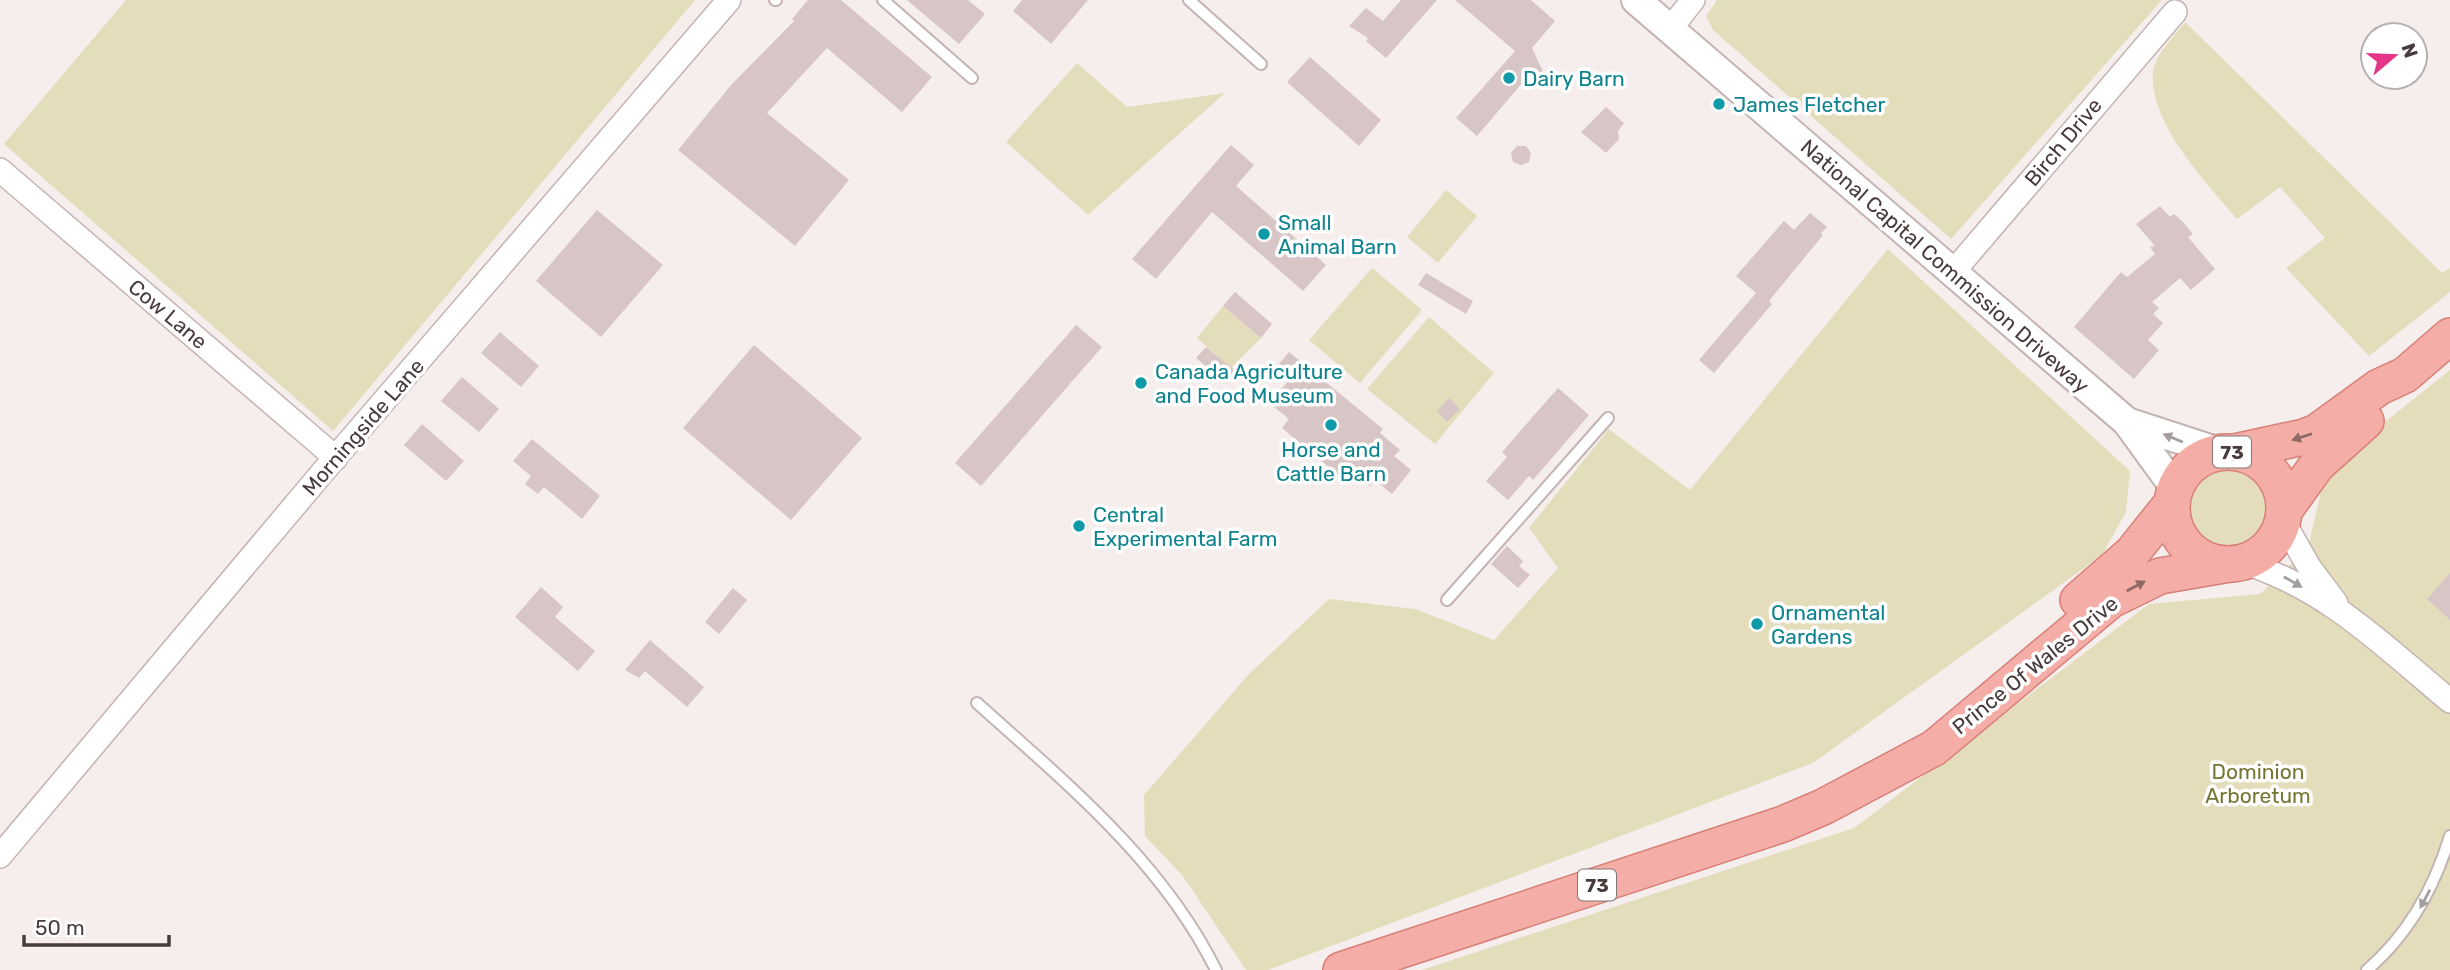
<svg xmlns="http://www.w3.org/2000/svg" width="2450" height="970" font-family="Rubik,sans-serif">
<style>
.green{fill:#e4ddbb}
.building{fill:#d8c6c7}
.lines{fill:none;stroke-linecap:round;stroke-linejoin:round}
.service-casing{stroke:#c3b4b3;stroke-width:14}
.minor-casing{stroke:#c3b4b3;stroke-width:26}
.tertiary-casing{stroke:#c3b4b3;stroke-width:32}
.primary-casing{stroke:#d87f77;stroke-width:38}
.service{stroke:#fff;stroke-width:10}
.minor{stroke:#fff;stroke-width:23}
.tertiary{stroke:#fff;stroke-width:28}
.primary{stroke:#f4aea7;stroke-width:35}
.oneway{fill:#8d6966}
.oneway2{fill:#a49d9d}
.culture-dot{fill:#0f9aa8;stroke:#fff;stroke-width:2.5}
.labels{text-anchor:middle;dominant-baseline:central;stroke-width:7;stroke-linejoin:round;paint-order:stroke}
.shield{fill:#fff;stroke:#807676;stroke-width:2}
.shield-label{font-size:19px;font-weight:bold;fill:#493b3b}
.culture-label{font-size:21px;fill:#0d838f;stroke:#fff;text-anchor:start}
.street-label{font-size:21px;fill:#493b3b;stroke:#fff}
.park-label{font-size:21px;fill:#757633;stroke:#fff}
</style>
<rect width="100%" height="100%" fill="#f5eeed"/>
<g class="green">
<polygon points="126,0 695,0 333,431 4,144"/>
<polygon points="1717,0 2162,0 1951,239 1713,30 1706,16"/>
<path d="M2185,22L2442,273L2450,268V292L2369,356L2286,268L2325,238L2280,187L2237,219C2206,182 2149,124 2153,72C2155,54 2175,36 2185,22Z"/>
<polygon points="1077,63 1127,107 1225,93 1088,215 1006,142"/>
<polygon points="1446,190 1477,216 1438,263 1407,237"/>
<polygon points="1888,249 2130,471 2126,512 2102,555 1813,763 1268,970 1246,970 1182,875 1145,836 1144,795 1249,674 1329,599 1415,609 1494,640 1558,568 1529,528 1609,429 1690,490"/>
<polygon points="1372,268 1422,310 1360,383 1309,340"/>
<polygon points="1223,306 1261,338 1231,368 1197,338"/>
<polygon points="1429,317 1494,373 1435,444 1367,389"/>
<polygon points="2450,370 2450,970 1422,970 1854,828 2149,604 2260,594 2308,548 2326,469"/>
<circle cx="2227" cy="509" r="43"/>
</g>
<g class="building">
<polygon points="808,0 841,0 932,77 902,112 827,48 767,113 849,180 795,246 678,150 732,84 794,21 792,19"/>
<polygon points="907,0 968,0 985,14 959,44"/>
<polygon points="1022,0 1088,0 1051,44 1013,11"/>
<polygon points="1401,0 1437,0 1386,58 1366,41 1368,38 1349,26 1366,8 1383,21"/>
<polygon points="1455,0 1531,0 1555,21 1532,48 1546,78 1535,68 1477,136 1456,118 1515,51"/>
<polygon points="1310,57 1381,120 1359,146 1287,82"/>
<polygon points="1606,107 1624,123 1618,131 1619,139 1606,153 1581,132"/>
<polygon points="1231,145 1254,165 1236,186 1326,265 1303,291 1212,212 1156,279 1132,259"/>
<polygon points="1517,146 1526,146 1531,153 1529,162 1521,165 1513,162 1511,153"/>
<polygon points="2160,206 2170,217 2174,214 2182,221 2193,234 2188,237 2215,269 2191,290 2180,278 2152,302 2159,308 2153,314 2163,323 2148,340 2159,350 2134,379 2074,327 2121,272 2127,277 2155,254 2150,247 2155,246 2136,224"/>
<polygon points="597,210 663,265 601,337 536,281"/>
<polygon points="1810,213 1827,227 1821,233 1823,235 1769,301 1772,304 1714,373 1699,360 1756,293 1736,276 1784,221 1794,230"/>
<polygon points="1426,273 1473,301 1466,314 1418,285"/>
<polygon points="1235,292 1272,324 1261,338 1223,306"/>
<polygon points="1076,325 1102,347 981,486 955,463"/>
<polygon points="500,332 539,366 521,387 481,353"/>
<polygon points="754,345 862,438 791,520 683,428"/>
<polygon points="1206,347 1237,372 1227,384 1196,358"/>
<polygon points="1289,352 1383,429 1380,433 1400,450 1394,456 1411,470 1392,494 1375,480 1370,486 1350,470 1343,479 1282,428 1289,419 1270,404 1288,381 1274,370"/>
<polygon points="462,377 499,409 479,432 441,401"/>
<polygon points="1558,388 1589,415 1533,480 1529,476 1508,500 1486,481 1507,457 1502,452"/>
<polygon points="1449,398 1460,409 1447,422 1437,411"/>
<polygon points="422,424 464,461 446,481 404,445"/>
<polygon points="532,439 600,496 582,519 544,487 538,494 525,484 531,476 513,461"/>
<polygon points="1507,546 1523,561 1519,566 1530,575 1518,588 1491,564"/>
<polygon points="2450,573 2450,620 2427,599"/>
<polygon points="541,587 563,607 555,617 595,651 578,671 515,617"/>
<polygon points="733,588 747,600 719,634 705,622"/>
<polygon points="650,640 704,687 687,707 645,671 639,678 625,670"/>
</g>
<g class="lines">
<g class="service-casing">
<g id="service">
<polyline points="775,0 776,0"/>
<polyline points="883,0 972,78"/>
<polyline points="1189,0 1261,64"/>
<polyline points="1447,600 1608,418"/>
<path d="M977,703C1066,783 1162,861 1216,970"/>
<path d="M2367,970C2409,934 2434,889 2450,836"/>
</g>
</g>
<g class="minor-casing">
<g id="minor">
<polyline points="1670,29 1693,0"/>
<polyline points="0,170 336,458"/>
<polyline points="1953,272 2175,12"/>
<polyline points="2283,521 2309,567 2336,603"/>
<path d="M2243,562C2328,589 2384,646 2450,701"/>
<polyline points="0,856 322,473 729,0"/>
</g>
</g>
<g class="tertiary-casing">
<g id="tertiary">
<polyline points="1636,0 2127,422 2175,488"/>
<polyline points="2127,422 2219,452"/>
</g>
</g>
<g class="primary-casing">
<g id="primary">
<polyline points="2234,452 2304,437 2317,432 2379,387 2405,375 2450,336"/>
<circle cx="2228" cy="508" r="56"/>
<polyline points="2284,511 2317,465 2366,421"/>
<polyline points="2078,600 2132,553 2172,503"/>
<polyline points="1341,970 1783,824 1823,807 1934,748 2111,600 2160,576 2230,564"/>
</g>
</g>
<use href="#service" class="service"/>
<use href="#minor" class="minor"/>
<use href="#tertiary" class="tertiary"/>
<use href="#primary" class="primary"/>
</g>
<defs><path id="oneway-solid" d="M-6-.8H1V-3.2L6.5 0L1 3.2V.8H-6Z" transform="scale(1.75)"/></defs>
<g class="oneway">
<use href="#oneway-solid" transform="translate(2302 437) rotate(162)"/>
<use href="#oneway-solid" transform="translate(2136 586) rotate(-28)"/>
</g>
<g class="oneway2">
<use href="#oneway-solid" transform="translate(2173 438) rotate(-158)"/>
<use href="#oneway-solid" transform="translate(2293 582) rotate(30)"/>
<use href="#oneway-solid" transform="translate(2425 899) rotate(118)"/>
</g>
<g class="culture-dot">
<circle cx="1509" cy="78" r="7"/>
<circle cx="1719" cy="104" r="7"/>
<circle cx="1264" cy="234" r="7"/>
<circle cx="1141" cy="383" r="7"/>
<circle cx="1331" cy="425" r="7"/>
<circle cx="1079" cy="526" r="7"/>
<circle cx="1757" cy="624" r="7"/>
</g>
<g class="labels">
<g class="shield">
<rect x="2213" y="436.5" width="38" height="31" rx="5"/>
<rect x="1578" y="869.5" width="38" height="31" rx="5"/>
</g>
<g class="shield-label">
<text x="2232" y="452">73</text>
<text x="1597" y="885">73</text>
</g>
<g class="culture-label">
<text x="1523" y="78">Dairy Barn</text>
<text x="1733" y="104">James Fletcher</text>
<text x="1278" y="222">Small<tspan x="1278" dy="24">Animal Barn</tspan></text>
<text x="1155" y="371">Canada Agriculture<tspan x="1155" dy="24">and Food Museum</tspan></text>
<text x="1331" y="449" text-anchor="middle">Horse and<tspan x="1331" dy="24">Cattle Barn</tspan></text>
<text x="1093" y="514">Central<tspan x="1093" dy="24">Experimental Farm</tspan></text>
<text x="1771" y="612">Ornamental<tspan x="1771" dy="24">Gardens</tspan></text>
</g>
<g class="street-label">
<text transform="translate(2063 142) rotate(-50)">Birch Drive</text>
<text transform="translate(1945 266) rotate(41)">National Capital Commission Driveway</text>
<text transform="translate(168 314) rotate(40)">Cow Lane</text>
<text transform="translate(363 427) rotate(-49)">Morningside Lane</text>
<text transform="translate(2035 665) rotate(-39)">Prince Of Wales Drive</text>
</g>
<g class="park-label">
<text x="2258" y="771">Dominion<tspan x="2258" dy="24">Arboretum</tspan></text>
</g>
</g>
<g transform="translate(2394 56) rotate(71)"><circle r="33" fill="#ffffff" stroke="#b6b1b1" stroke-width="2"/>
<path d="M0-5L12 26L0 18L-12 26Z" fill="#e43586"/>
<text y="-10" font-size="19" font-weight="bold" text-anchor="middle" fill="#493b3b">N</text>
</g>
<path d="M24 935v10h145v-10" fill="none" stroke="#493b3b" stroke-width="3.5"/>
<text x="35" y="935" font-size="21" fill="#493b3b" stroke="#ffffff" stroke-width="5" paint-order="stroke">50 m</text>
</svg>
